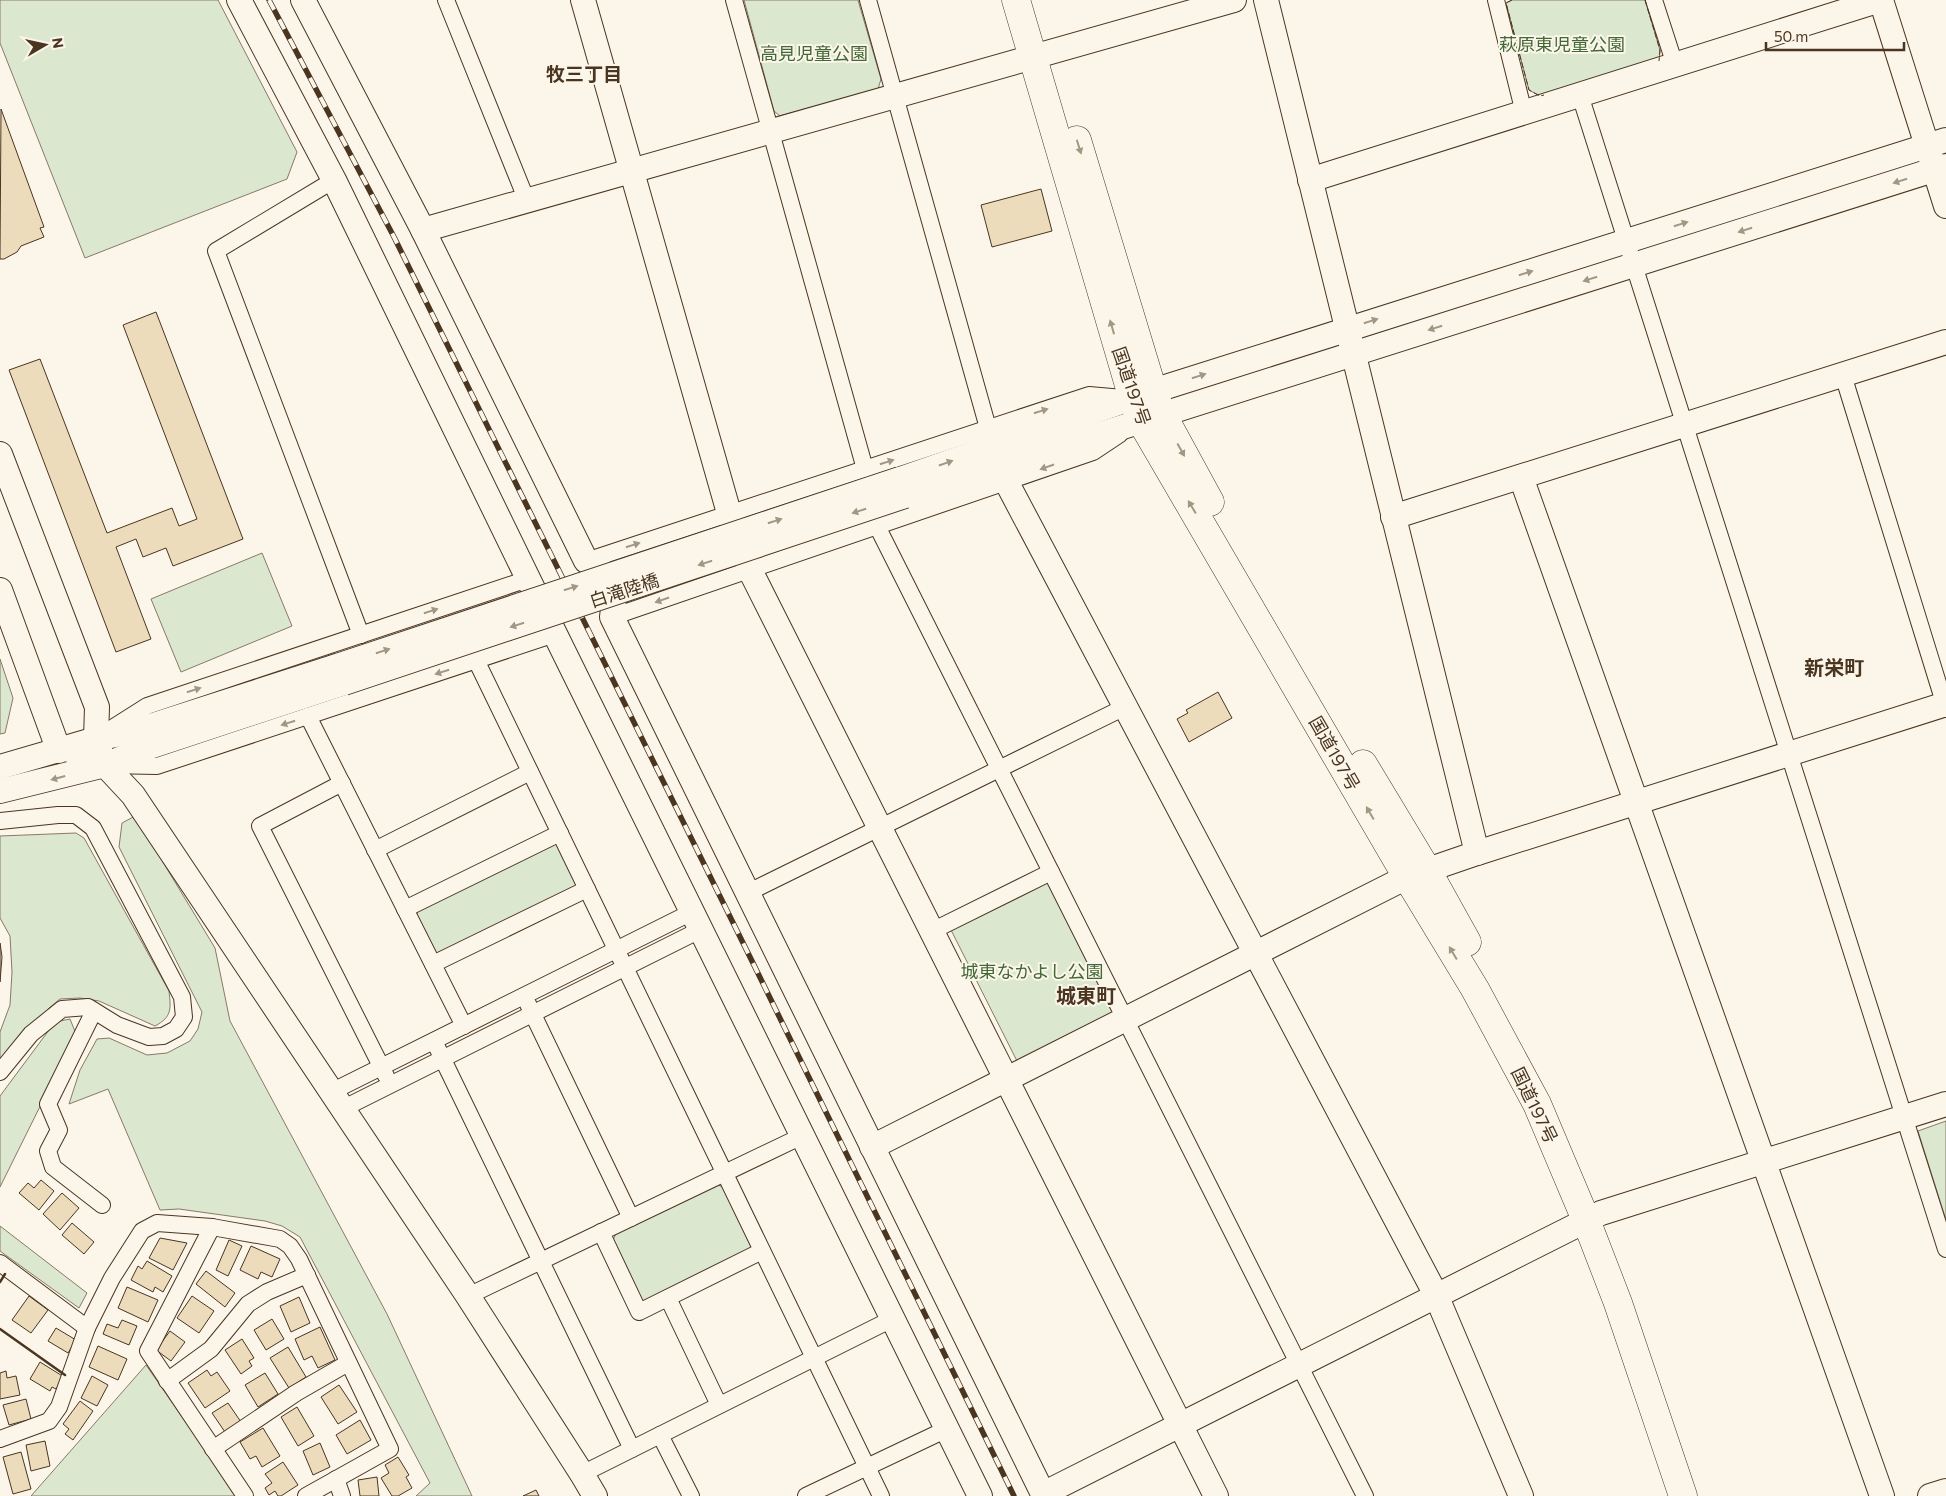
<svg xmlns="http://www.w3.org/2000/svg" width="1946" height="1496" font-family="Commissioner,'Noto Sans JP',sans-serif">
<style>
.green{fill:#dce7d0;stroke:#887966}
.building{fill:#ecdcbc;stroke:#4a3520}
.lines{fill:none;stroke-linecap:round;stroke-linejoin:round}
.street-casing{stroke:#4a3520;stroke-width:18}
.secondary-casing{stroke:#4a3520;stroke-width:26}
.highway-casing{stroke:#4a3520;stroke-width:29}
.street{stroke:#fbf6e9;stroke-width:16}
.secondary{stroke:#fbf6e9;stroke-width:24}
.highway{stroke:#fbf6e9;stroke-width:28}
.rail-casing{stroke:#4a3520;stroke-width:5.5}
.rail{stroke:#fbf6e9;stroke-width:4;stroke-dasharray:11;stroke-linecap:butt}
.secondary-bridge-casing{stroke:#4a3520;stroke-width:26;stroke-linecap:butt}
.secondary-bridge{stroke:#fbf6e9;stroke-width:24}
.fence{stroke:#4a3520;stroke-width:1;stroke-dasharray:6 2.5;stroke-linecap:butt}
.wall{stroke:#4a3520;stroke-width:2.5}
.oneway{fill:#a29684}
.labels{text-anchor:middle;dominant-baseline:central;stroke-width:4;stroke-linejoin:round;paint-order:stroke}
.park-label{font-size:18px;fill:#436837;stroke:#fbf6e9}
.street-label{font-size:18px;fill:#4a3520;stroke:#fbf6e9}
.neighbourhood-label{font-size:19px;font-weight:bold;fill:#4a3520;stroke:#fbf6e9}
.quarter-label{font-size:20px;font-weight:bold;fill:#4a3520;stroke:#fbf6e9}
</style>
<rect width="100%" height="100%" fill="#fbf6e9"/>
<g class="green">
<polygon points="0,0 218,0 297,152 287,179 85,258 0,43"/>
<polygon points="744,0 858,0 881,79 878,89 780,116 774,111"/>
<polygon points="1512,0 1645,0 1660,50 1659,61 1540,96 1529,90 1506,3"/>
<polygon points="262,553 292,626 181,672 151,599"/>
<polygon points="0,659 13,698 5,733 0,734"/>
<polygon points="135,816 215,948 230,1021 387,1314 472,1496 416,1496 430,1483 300,1237 282,1226 265,1221 179,1209 160,1210 108,1089 69,1104 80,1070 97,1039 109,1038 147,1055 167,1053 190,1041 198,1029 202,1012 119,847 122,823"/>
<path d="M76,833L84,838L169,991C171,1009 172,1017 155,1026L99,1001L80,998L60,999L49,1008L0,1068V1032L10,1005L12,972L10,936L0,918V836Z"/>
<polygon points="552,841 560,844 579,882 576,889 443,955 433,954 416,919 418,909"/>
<polygon points="1047,879 1115,1014 1018,1063 950,928"/>
<polygon points="70,1019 76,1034 0,1187 0,1096 55,1022"/>
<polygon points="1946,1121 1946,1220 1918,1131"/>
<polygon points="718,1185 727,1189 752,1242 749,1251 649,1302 640,1300 612,1243 616,1233"/>
<polygon points="0,1226 87,1293 79,1308 0,1251"/>
<polygon points="146,1365 237,1496 31,1496"/>
</g>
<g class="building">
<polygon points="1,109 44,227 40,228 44,237 21,246 17,252 4,259 0,259"/>
<polygon points="1041,189 1052,231 992,247 981,205"/>
<polygon points="156,312 243,539 173,566 166,548 143,557 136,539 116,547 151,639 116,652 9,370 40,359 107,533 172,508 179,526 197,519 123,325"/>
<polygon points="1218,692 1232,718 1189,742 1177,719 1188,713 1186,710"/>
<polygon points="0,943 2,957 0,982"/>
<polygon points="41,1180 54,1191 39,1210 19,1193 28,1183 34,1188"/>
<polygon points="62,1193 79,1208 60,1230 43,1214"/>
<polygon points="72,1223 94,1242 84,1254 62,1235"/>
<polygon points="160,1238 187,1243 173,1270 149,1258"/>
<polygon points="229,1240 242,1246 228,1276 216,1270"/>
<polygon points="251,1246 280,1259 272,1277 261,1272 258,1279 240,1270"/>
<polygon points="147,1261 172,1276 163,1292 155,1287 153,1292 131,1280 138,1266 142,1269"/>
<polygon points="206,1271 235,1293 225,1307 196,1284"/>
<polygon points="127,1287 158,1300 148,1322 118,1308"/>
<polygon points="29,1296 48,1310 31,1333 12,1320"/>
<polygon points="192,1296 214,1311 199,1333 177,1318"/>
<polygon points="299,1297 310,1323 291,1332 280,1306"/>
<polygon points="272,1319 284,1339 266,1350 254,1330"/>
<polygon points="122,1320 137,1326 129,1345 103,1334 107,1324 118,1328"/>
<polygon points="320,1327 335,1360 318,1368 312,1356 304,1360 295,1339"/>
<polygon points="56,1328 76,1340 68,1353 48,1341"/>
<polygon points="170,1331 185,1342 171,1361 156,1350"/>
<polygon points="242,1339 254,1358 249,1361 252,1366 241,1374 225,1350"/>
<polygon points="98,1346 127,1359 118,1380 89,1367"/>
<polygon points="288,1347 306,1377 289,1388 270,1358"/>
<polygon points="40,1362 64,1377 56,1389 52,1387 50,1391 30,1379"/>
<polygon points="207,1370 211,1376 217,1372 230,1391 205,1408 188,1383"/>
<polygon points="6,1371 7,1378 16,1376 20,1395 0,1399 0,1373"/>
<polygon points="265,1373 278,1394 258,1407 245,1385"/>
<polygon points="92,1376 108,1385 97,1406 81,1398"/>
<polygon points="339,1385 357,1412 338,1424 321,1397"/>
<polygon points="26,1399 31,1419 9,1425 3,1405"/>
<polygon points="80,1401 93,1411 73,1440 65,1434 69,1429 63,1424"/>
<polygon points="228,1403 241,1422 225,1432 212,1413"/>
<polygon points="297,1407 314,1436 298,1446 281,1417"/>
<polygon points="360,1420 371,1440 347,1454 336,1435"/>
<polygon points="263,1428 280,1456 262,1467 256,1456 250,1459 240,1442"/>
<polygon points="45,1441 50,1466 31,1471 26,1445"/>
<polygon points="320,1443 330,1467 313,1475 303,1451"/>
<polygon points="21,1452 31,1489 13,1494 3,1457"/>
<polygon points="398,1457 409,1475 406,1477 412,1488 398,1496 392,1496 381,1478 389,1473 385,1465"/>
<polygon points="283,1462 298,1485 281,1496 278,1496 275,1491 269,1495 265,1488 272,1483 265,1474"/>
<polygon points="377,1477 379,1496 360,1496 358,1480"/>
<polygon points="536,1490 539,1496 523,1496"/>
</g>
<g class="lines">
<g class="street-casing">
<g id="street">
<polyline points="446,0 527,201"/>
<polyline points="734,0 865,469"/>
<polyline points="868,0 988,428"/>
<polyline points="1496,0 1524,113"/>
<polyline points="1654,0 1675,65"/>
<polyline points="1580,95 1946,1249"/>
<polyline points="334,180 216,251 361,635"/>
<polyline points="1843,375 1946,709"/>
<polyline points="877,526 1365,1496"/>
<polyline points="586,561 1089,395 1123,398"/>
<polyline points="612,617 1093,452 1120,434"/>
<polyline points="476,660 881,1496"/>
<polyline points="308,716 464,1026"/>
<polyline points="106,732 147,706 528,579"/>
<polyline points="59,751 105,765 157,766 555,634"/>
<polyline points="342,783 260,826 386,1076"/>
<polyline points="0,821 58,815 76,815 93,828 182,997 184,1017 176,1029 163,1036 149,1037 117,1025 88,1007 62,1009 31,1034 0,1072"/>
<polyline points="375,850 530,772"/>
<polyline points="747,893 1125,707"/>
<polyline points="405,909 560,833"/>
<polyline points="932,931 1051,872"/>
<polyline points="433,964 587,889"/>
<polyline points="528,1004 631,1218"/>
<polyline points="94,1011 48,1104 59,1130 48,1151 53,1167 102,1205"/>
<polyline points="434,1041 632,1449"/>
<polyline points="331,1092 692,912"/>
<polyline points="342,1109 700,930"/>
<polyline points="212,1227 148,1351 245,1496"/>
<polyline points="601,1232 639,1312 762,1251"/>
<polyline points="0,1263 87,1328"/>
<polyline points="468,1296 802,1136"/>
<polyline points="668,1298 719,1405"/>
<polyline points="167,1381 211,1349 248,1304 267,1292 307,1275"/>
<polyline points="660,1435 691,1496"/>
<polyline points="0,1439 49,1421 59,1407 87,1328 112,1278 142,1231 157,1223 212,1227 280,1239 290,1246 299,1259 390,1449 306,1496"/>
<polyline points="213,1449 296,1393 348,1363"/>
<polyline points="582,1474 892,1319"/>
<polyline points="336,1479 342,1496"/>
<polyline points="806,1496 947,1429"/>
</g>
</g>
<g class="secondary-casing">
<g id="secondary">
<polyline points="239,0 334,180 555,634 980,1496"/>
<polyline points="303,0 423,230 586,561 600,568 614,600 612,617 1044,1496"/>
<polyline points="583,0 729,513 750,570 1216,1496"/>
<polyline points="1266,0 1477,853"/>
<polyline points="1881,0 1946,206"/>
<polyline points="1310,180 1880,0"/>
<polyline points="423,230 1234,0"/>
<polyline points="0,454 97,707 96,739 105,765 133,795 468,1296 582,1474 595,1496"/>
<polyline points="1521,477 1882,1496"/>
<polyline points="900,479 1153,391 1946,140"/>
<polyline points="1006,481 1436,1295 1521,1496"/>
<polyline points="905,496 1946,166"/>
<polyline points="1393,517 1946,342"/>
<polyline points="0,590 59,751"/>
<polyline points="0,767 96,739 135,731 337,666"/>
<polyline points="0,791 105,765 143,749 344,683"/>
<polyline points="872,1147 1407,877 1477,853 1946,704"/>
<polyline points="1043,1494 1601,1213 1946,1104"/>
<polyline points="1930,1496 1946,1491"/>
</g>
</g>
<g class="highway-casing">
<g id="highway">
<polyline points="1016,0 1133,399 1141,421 1407,877 1475,989 1537,1104 1586,1220 1618,1303 1683,1496"/>
<polyline points="1077,140 1153,391 1162,414 1210,502"/>
<polyline points="1363,764 1427,870 1467,942"/>
</g>
</g>
<use href="#street" class="street"/>
<use href="#secondary" class="secondary"/>
<use href="#highway" class="highway"/>
<g class="rail-casing">
<polyline id="rail" points="269,0 394,237 749,955 1014,1496"/>
</g>
<use href="#rail" class="rail"/>
<g class="secondary-bridge-casing">
<g id="secondary-bridge">
<polyline points="337,666 900,479"/>
<polyline points="344,683 905,496"/>
</g>
</g>
<use href="#secondary-bridge" class="secondary-bridge"/>
<g class="fence">
<polyline points="1512,0 1506,3 1529,90 1540,96 1544,95"/>
<polyline points="1645,0 1660,50 1659,61"/>
</g>
<g class="wall">
<polyline points="0,1282 5,1274"/>
<polyline points="0,1329 65,1375"/>
</g>
</g>
<defs><path id="oneway-solid" d="M-6-.8H1V-3.2L6.5 0L1 3.2V.8H-6Z" transform="scale(1.25)"/></defs>
<g class="oneway">
<use href="#oneway-solid" transform="translate(1079 147) rotate(73)"/>
<use href="#oneway-solid" transform="translate(1900 181) rotate(162)"/>
<use href="#oneway-solid" transform="translate(1681 224) rotate(-18)"/>
<use href="#oneway-solid" transform="translate(1745 230) rotate(162)"/>
<use href="#oneway-solid" transform="translate(1526 273) rotate(-17)"/>
<use href="#oneway-solid" transform="translate(1590 279) rotate(162)"/>
<use href="#oneway-solid" transform="translate(1371 321) rotate(-17)"/>
<use href="#oneway-solid" transform="translate(1112 327) rotate(-106)"/>
<use href="#oneway-solid" transform="translate(1435 328) rotate(162)"/>
<use href="#oneway-solid" transform="translate(1199 376) rotate(-18)"/>
<use href="#oneway-solid" transform="translate(1041 411) rotate(-18)"/>
<use href="#oneway-solid" transform="translate(1181 450) rotate(61)"/>
<use href="#oneway-solid" transform="translate(887 462) rotate(-18)"/>
<use href="#oneway-solid" transform="translate(946 463) rotate(-19)"/>
<use href="#oneway-solid" transform="translate(1047 467) rotate(161)"/>
<use href="#oneway-solid" transform="translate(1192 507) rotate(-121)"/>
<use href="#oneway-solid" transform="translate(859 511) rotate(162)"/>
<use href="#oneway-solid" transform="translate(775 521) rotate(-18)"/>
<use href="#oneway-solid" transform="translate(633 545) rotate(-18)"/>
<use href="#oneway-solid" transform="translate(705 563) rotate(162)"/>
<use href="#oneway-solid" transform="translate(571 588) rotate(-18)"/>
<use href="#oneway-solid" transform="translate(662 600) rotate(161)"/>
<use href="#oneway-solid" transform="translate(431 611) rotate(-18)"/>
<use href="#oneway-solid" transform="translate(517 625) rotate(162)"/>
<use href="#oneway-solid" transform="translate(383 651) rotate(-18)"/>
<use href="#oneway-solid" transform="translate(442 672) rotate(162)"/>
<use href="#oneway-solid" transform="translate(194 690) rotate(-18)"/>
<use href="#oneway-solid" transform="translate(288 723) rotate(162)"/>
<use href="#oneway-solid" transform="translate(58 778) rotate(165)"/>
<use href="#oneway-solid" transform="translate(1370 813) rotate(-120)"/>
<use href="#oneway-solid" transform="translate(1453 953) rotate(-121)"/>
</g>
<g class="labels">
<g class="park-label">
<text x="1562" y="44">萩原東児童公園</text>
<text x="814" y="53">高見児童公園</text>
<text x="1032" y="971">城東なかよし公園</text>
</g>
<g class="street-label">
<text transform="translate(1132 386) rotate(71)">国道197号</text>
<text transform="translate(624 590) rotate(-18)">白滝陸橋</text>
<text transform="translate(1335 753) rotate(60)">国道197号</text>
<text transform="translate(1535 1105) rotate(64)">国道197号</text>
</g>
<g class="neighbourhood-label">
<text x="584" y="73">牧三丁目</text>
</g>
<g class="quarter-label">
<text x="1834" y="667">新栄町</text>
<text x="1086" y="995">城東町</text>
</g>
</g>
<g transform="translate(45 45) rotate(81)" stroke="#fbf6e9" stroke-width="4" paint-order="stroke">
<path d="M0-4L9 19L0 12L-9 19Z" fill="#4a3520"/>
<text y="-8" font-size="14" font-weight="bold" text-anchor="middle" fill="#4a3520">N</text>
</g>
<path d="M1766 42v8h138v-8" fill="none" stroke="#4a3520" stroke-width="2.5"/>
<text x="1774" y="42" font-size="15" fill="#4a3520" stroke="#fbf6e9" stroke-width="4" paint-order="stroke">50 m</text>
</svg>
